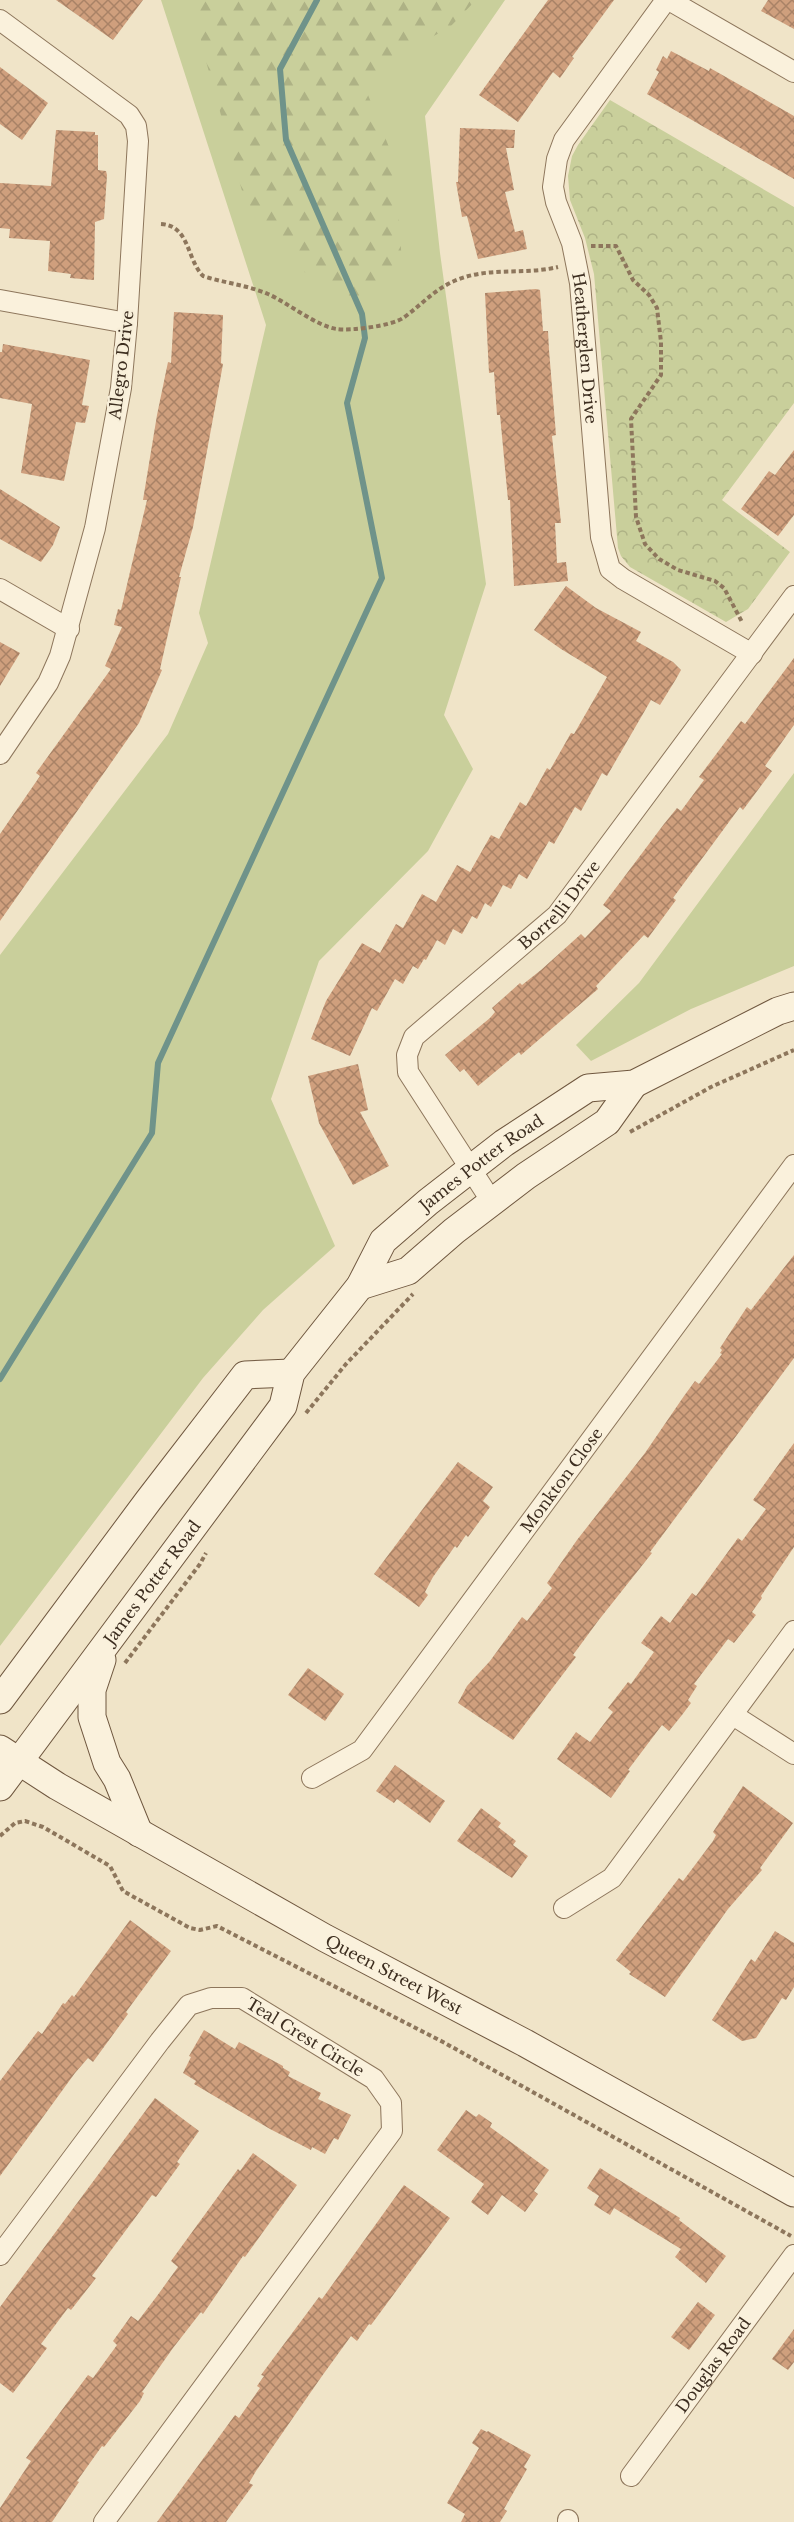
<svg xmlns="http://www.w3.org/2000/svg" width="794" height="2522" font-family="'Libre Baskerville',serif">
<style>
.grass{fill:#c9cf9b}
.forest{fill:url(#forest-firs)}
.park{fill:url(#park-crowns)}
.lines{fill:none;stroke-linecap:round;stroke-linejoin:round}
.stream{stroke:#6f938a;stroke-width:6}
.building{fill:url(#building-cross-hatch)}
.minor-casing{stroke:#8d765c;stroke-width:22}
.secondary-casing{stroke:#6f573f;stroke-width:29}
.path{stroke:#8d765c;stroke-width:4;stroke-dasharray:4.5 3;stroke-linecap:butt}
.minor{stroke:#faf1dc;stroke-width:20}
.secondary{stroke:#faf1dc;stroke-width:27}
.labels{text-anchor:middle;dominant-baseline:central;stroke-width:4.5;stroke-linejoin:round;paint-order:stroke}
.street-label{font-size:16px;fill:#3d2e20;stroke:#f7eed8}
</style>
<defs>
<pattern id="forest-firs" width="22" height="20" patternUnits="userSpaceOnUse" patternTransform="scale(1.5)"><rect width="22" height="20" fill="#c9cf9b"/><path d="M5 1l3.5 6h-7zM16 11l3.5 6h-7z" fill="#aeb285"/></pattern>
<pattern id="park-crowns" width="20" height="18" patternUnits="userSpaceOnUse" patternTransform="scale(1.5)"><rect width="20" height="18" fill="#c9cf9b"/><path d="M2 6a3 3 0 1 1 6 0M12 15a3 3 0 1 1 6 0" fill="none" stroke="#aeb285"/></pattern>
<pattern id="building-cross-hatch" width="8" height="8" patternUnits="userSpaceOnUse" patternTransform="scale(1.5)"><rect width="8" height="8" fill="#cf9f7d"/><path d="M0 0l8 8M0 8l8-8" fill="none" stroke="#a98266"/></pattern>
</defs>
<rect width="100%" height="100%" fill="#f0e4c8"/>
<g class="grass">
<polygon points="161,0 505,0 425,116 440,253 486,584 444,715 473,769 428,851 319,961 271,1099 335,1246 263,1310 203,1378 0,1646 0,955 168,734 208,643 199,613 266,325"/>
<polygon points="794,773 794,966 691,1009 591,1061 576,1045 639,983"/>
</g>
<polygon class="forest" points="192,0 476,0 449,28 397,55 364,85 395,162 402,263 358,309 303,271 244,198 204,54"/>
<polygon class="park" points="610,100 794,207 794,403 722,500 790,552 748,609 726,622 630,567 621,556 618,548 594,274 585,238 570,200 568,176 572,156 578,145"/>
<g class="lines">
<polyline class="stream" points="0,1379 152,1133 158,1063 382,578 347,403 365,338 362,314 286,140 280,69 317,0"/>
</g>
<g class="building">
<polygon points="56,0 143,0 113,40"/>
<polygon points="548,0 614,0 572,57 574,58 560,78 553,72 518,122 479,95"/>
<polygon points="768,0 794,0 794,29 761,11"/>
<polygon points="671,51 709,71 710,68 794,116 794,179 647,94 659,72 656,70 663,56 667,59"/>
<polygon points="0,67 48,103 22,140 0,124"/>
<polygon points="460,128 515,130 514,148 506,148 514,190 505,192 515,232 523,230 527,249 478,259 467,216 462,217 456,182 458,182"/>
<polygon points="56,130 95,132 95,135 98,135 98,170 106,171 107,175 104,219 95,222 94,280 70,278 71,274 48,271 50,241 9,238 10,229 0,228 0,183 51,186"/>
<polygon points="536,289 540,290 543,331 548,331 549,350 556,435 552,436 561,523 555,523 557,563 566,562 568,581 514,586 510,500 508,500 500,415 497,415 494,372 489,373 485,293"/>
<polygon points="174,312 223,315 221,363 223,364 193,527 179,577 181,577 160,669 162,670 139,723 0,921 0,834 40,776 36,773 111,669 105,666 122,627 114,625 118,609 121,610 147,500 143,500 157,415 168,362 171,363"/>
<polygon points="3,344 90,360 82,405 89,406 85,423 76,422 64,481 21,473 32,404 0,398 0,352 2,352"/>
<polygon points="794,450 794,515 778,536 741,509 769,471 775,475"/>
<polygon points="0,489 60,527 53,545 41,562 0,539"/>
<polygon points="566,586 596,608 641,632 636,641 673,662 681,670 676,679 660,705 651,700 607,776 602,773 581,811 575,807 554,844 549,841 527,879 519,874 511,889 503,885 491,907 485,903 477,919 472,916 462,934 453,929 445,945 437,940 426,960 424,959 418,969 413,966 403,984 395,979 377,1011 372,1008 350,1056 311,1039 326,1001 362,943 380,953 396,924 403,928 422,894 436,902 457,865 470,872 491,835 499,839 520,802 526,806 547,768 550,770 571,733 574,734 607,677 561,649 534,630"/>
<polygon points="0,642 20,653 0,686"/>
<polygon points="794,658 794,725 765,766 772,771 743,810 740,807 673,898 676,900 648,938 644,935 596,986 598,989 521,1055 519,1052 478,1086 464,1069 460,1072 445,1055 490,1018 495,1012 492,1008 520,983 522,985 541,970 581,934 585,938 611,911 603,905 664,824 677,808 681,811 704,780 699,777 741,721 745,724"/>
<polygon points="358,1064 368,1110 360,1112 389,1166 353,1185 319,1123 308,1076"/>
<polygon points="794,1255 794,1358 650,1552 652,1553 598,1621 573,1655 576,1657 513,1740 458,1703 467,1686 490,1661 522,1617 527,1621 552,1588 547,1583 577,1540 645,1453 684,1396 695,1381 699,1384 722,1354 720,1353 722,1350 720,1348 747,1307 751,1310"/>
<polygon points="794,1443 794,1547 761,1596 762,1598 752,1612 756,1615 734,1643 728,1639 694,1684 697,1686 688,1700 691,1703 682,1715 669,1731 662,1725 628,1770 630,1771 611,1798 557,1759 576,1732 590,1742 613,1712 608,1708 628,1682 631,1684 654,1652 641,1643 661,1616 670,1623 692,1593 696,1596 738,1538 742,1541 766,1509 753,1500"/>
<polygon points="458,1462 493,1487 483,1501 490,1507 468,1537 466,1535 457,1548 455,1546 433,1577 425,1592 428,1595 419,1607 374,1574"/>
<polygon points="308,1668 344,1694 325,1721 288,1695"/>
<polygon points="395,1765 445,1801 430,1823 397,1799 394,1803 376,1791"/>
<polygon points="743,1786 793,1823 760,1868 762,1870 728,1909 665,1997 629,1974 631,1972 616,1960 679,1878 683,1881 713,1841 716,1835 713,1832"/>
<polygon points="481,1808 501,1823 498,1827 516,1841 513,1845 528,1856 512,1878 457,1841"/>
<polygon points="130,1920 171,1951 126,2012 128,2014 93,2062 88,2058 75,2073 0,2176 0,2081 38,2031 42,2034 63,2003 65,2004 72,1995 74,1997"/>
<polygon points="775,1931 794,1943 794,1987 786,2000 782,1998 756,2038 742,2041 712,2020 751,1959 755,1962"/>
<polygon points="204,2030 235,2049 239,2042 283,2066 283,2068 290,2072 288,2076 321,2093 318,2099 351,2115 338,2140 334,2138 325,2154 312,2147 311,2150 270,2129 194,2084 196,2081 183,2073 191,2057 189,2056"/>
<polygon points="155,2098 199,2131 177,2162 180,2164 156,2197 152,2195 92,2276 96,2278 71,2310 68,2308 41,2344 47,2348 13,2393 0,2383 0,2307"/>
<polygon points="466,2110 476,2117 479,2114 492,2123 490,2127 549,2170 534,2191 538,2194 525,2212 502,2195 488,2215 471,2202 484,2184 437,2150"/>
<polygon points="253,2153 297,2185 245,2257 243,2256 203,2314 201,2312 173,2348 142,2392 144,2393 140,2401 104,2447 102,2446 77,2481 79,2482 52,2522 0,2522 0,2508 31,2461 26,2458 88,2375 93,2378 117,2345 113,2341 131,2316 138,2321 157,2296 178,2267 171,2261 238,2169 240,2171"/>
<polygon points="600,2168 680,2218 679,2220 726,2256 706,2283 675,2257 681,2249 614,2208 610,2215 594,2205 599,2196 587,2188"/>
<polygon points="404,2185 450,2218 371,2325 369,2324 357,2341 351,2336 322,2376 256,2471 249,2483 253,2485 226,2522 157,2522 235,2415 239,2418 260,2388 257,2386 264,2376 261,2375 319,2297 322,2299"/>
<polygon points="698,2302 715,2315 689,2350 671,2337"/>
<polygon points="794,2329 794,2362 788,2370 772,2359"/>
<polygon points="481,2429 487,2432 488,2431 531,2455 524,2467 527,2469 504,2509 507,2511 500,2522 461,2522 465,2514 447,2503 479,2448 472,2443"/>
</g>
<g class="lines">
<g class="minor-casing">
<g id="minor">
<path id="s1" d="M666,0L564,140L557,159L553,187L556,202L572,243L580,283L601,537L610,569L623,579L752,654"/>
<polyline points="669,0 794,72"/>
<polyline points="0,20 129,115 136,126 138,141 127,323 121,388 95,528 60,656 48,683 0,754"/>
<polyline points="0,300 127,323"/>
<polyline points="0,589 69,629"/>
<path id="s2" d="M492,1202L408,1072L407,1055L414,1037L557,915L794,596"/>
<polyline points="733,1715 794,1754"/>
<path id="s3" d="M312,1778L362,1750L794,1165"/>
<polyline points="564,1908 612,1878 794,1631"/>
<path id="s4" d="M0,2255L160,2041L189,2005L211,1998H242L374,2079L391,2103L392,2131L104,2522"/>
<path id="s5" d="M631,2476L794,2255"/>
<polyline points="568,2520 568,2522"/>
</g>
</g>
<g class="secondary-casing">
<g id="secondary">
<polyline points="360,1286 408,1271 454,1231 526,1176 607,1122 634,1084"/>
<polyline points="102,1660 92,1690 92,1717 107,1763 117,1779 139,1833"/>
<polyline points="0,1700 148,1501 245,1375 291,1373"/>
<path id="s6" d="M0,1749L57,1786L325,1938L525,2043L794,2193"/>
<path id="s7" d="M0,1787L283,1406L291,1373L360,1286L383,1241L428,1202L504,1143L588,1088L634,1084L778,1011L794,1006"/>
</g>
</g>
<g class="path">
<path d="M161,224C190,226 186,258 203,276C224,283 247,285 268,294C288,303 318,327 337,329C351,331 391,326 403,318C423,304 435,288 459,279C491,267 525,275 558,267"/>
<polyline points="591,246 616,246 633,280 649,295 657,308 661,342 661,375 631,419 636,517 645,544 659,559 678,570 715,581 724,588 742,622"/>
<polyline points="630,1132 711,1087 794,1050"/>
<polyline points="306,1413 346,1364 413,1294"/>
<polyline points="125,1663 200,1564 206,1553"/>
<polyline points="0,1836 15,1823 25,1821 43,1827 110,1866 123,1891 190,1928 200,1930 217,1926 443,2042 791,2236"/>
</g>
<use href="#minor" class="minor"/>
<use href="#secondary" class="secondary"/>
</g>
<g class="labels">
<g class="street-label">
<text stroke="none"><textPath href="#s1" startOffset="387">Heatherglen Drive</textPath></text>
<text transform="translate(121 365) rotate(-83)">Allegro Drive</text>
<text stroke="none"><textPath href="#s2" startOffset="388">Borrelli Drive</textPath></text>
<text stroke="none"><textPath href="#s7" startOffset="796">James Potter Road</textPath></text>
<text stroke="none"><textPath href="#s3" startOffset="393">Monkton Close</textPath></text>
<text stroke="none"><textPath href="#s7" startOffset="255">James Potter Road</textPath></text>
<text stroke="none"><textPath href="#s6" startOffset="454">Queen Street West</textPath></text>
<text stroke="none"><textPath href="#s4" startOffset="442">Teal Crest Circle</textPath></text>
<text stroke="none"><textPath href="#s5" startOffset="138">Douglas Road</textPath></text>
</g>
</g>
</svg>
